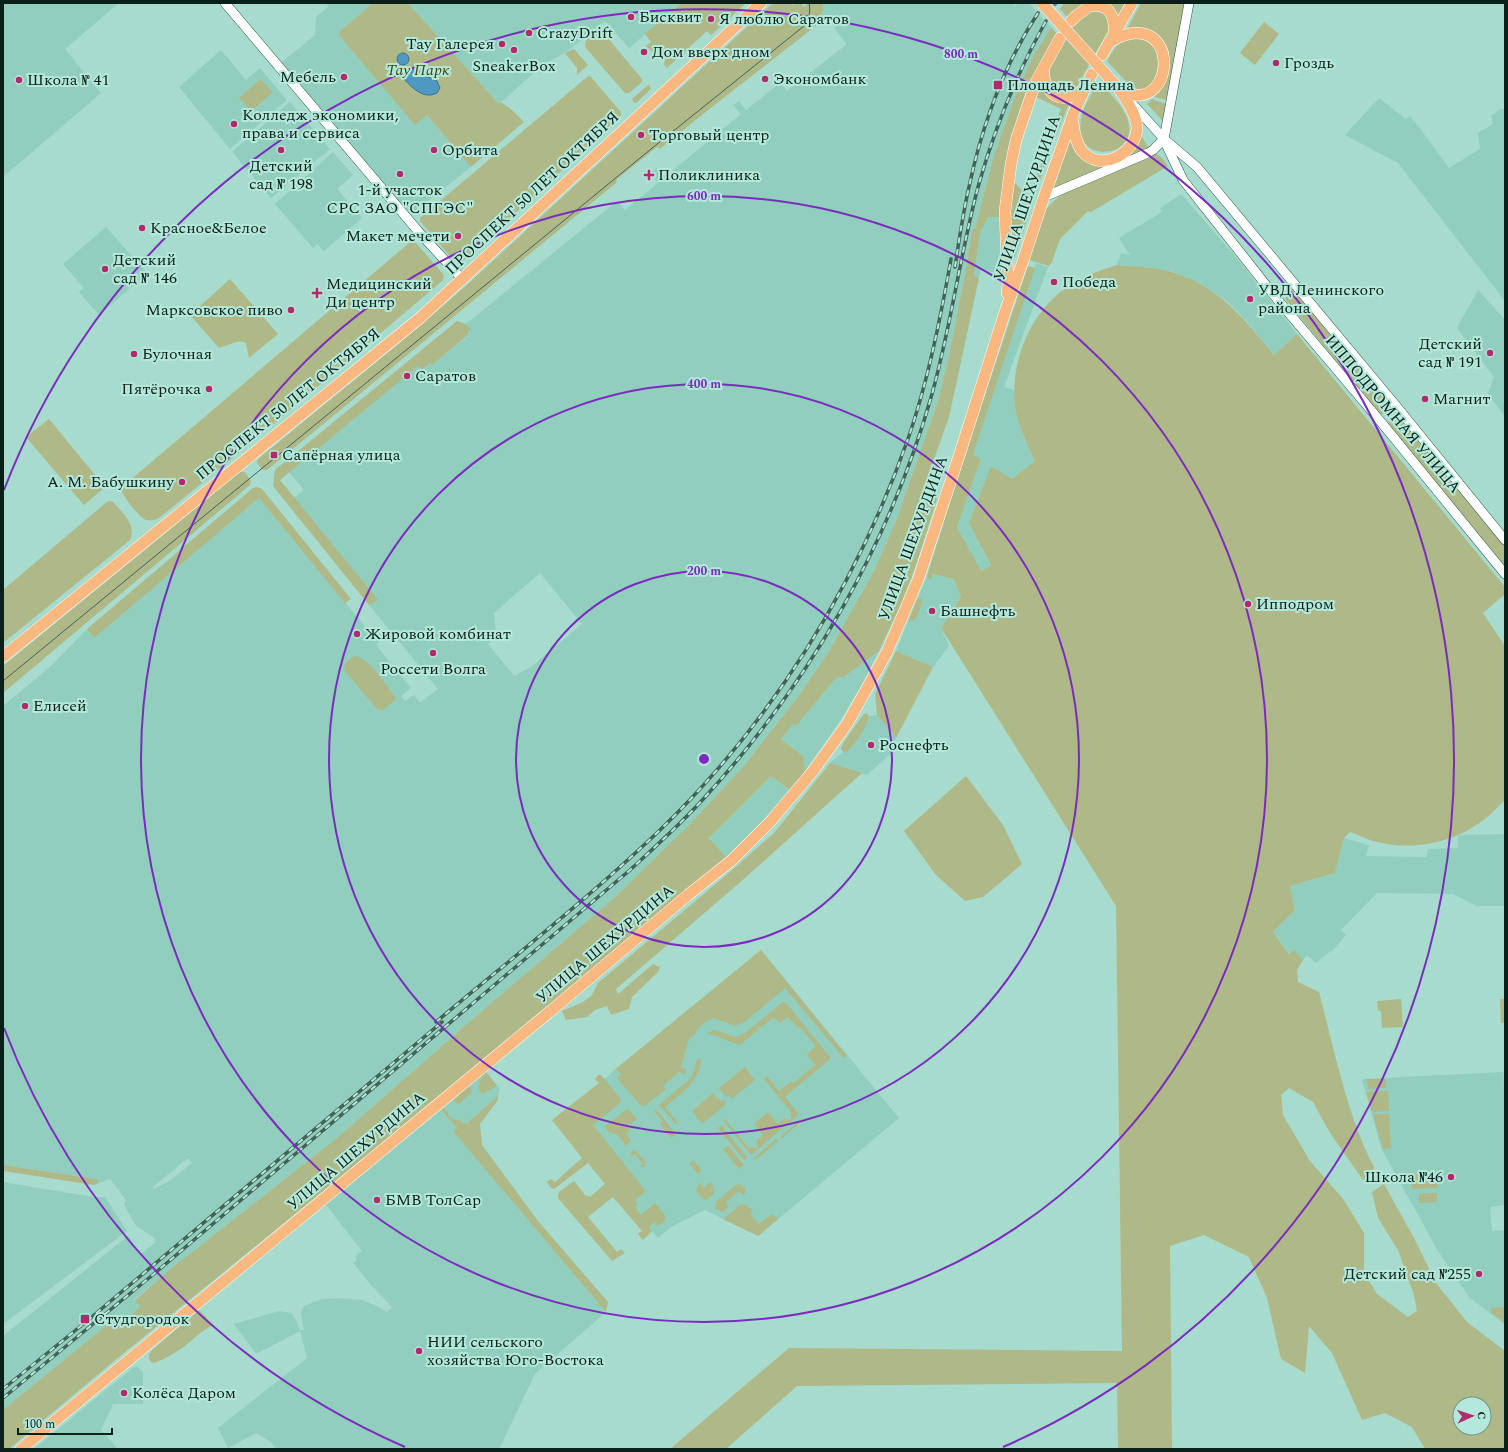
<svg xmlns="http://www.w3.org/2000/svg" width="1508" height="1452" font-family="Spectral,serif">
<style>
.built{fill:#92cebe;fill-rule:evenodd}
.green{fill:#afb887;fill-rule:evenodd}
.water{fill:#4f98c2;stroke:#3a7490}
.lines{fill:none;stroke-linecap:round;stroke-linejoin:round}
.tertiary-casing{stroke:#295a4e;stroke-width:10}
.primary-casing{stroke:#fff;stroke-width:12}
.tertiary{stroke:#fff;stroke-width:9}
.primary{stroke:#f8b87f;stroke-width:11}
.tram{stroke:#42625a;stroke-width:1}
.rail-casing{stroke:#42625a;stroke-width:3.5}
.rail{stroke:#b4e8da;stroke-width:2;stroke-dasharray:6;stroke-linecap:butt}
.primary-bridge-casing{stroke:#fff;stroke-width:12;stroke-linecap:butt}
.primary-bridge{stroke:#f8b87f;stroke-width:11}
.ring{fill:none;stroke:#7b2cbf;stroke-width:2}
.poi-dot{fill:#b22a6c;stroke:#b4e8da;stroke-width:1.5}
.labels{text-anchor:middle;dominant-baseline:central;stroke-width:4;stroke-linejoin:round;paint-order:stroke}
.poi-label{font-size:16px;fill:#0a1f1a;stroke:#b4e8da;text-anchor:start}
.park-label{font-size:16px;font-style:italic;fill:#3f450e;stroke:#b4e8da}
.street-label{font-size:16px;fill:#0a1f1a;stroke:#b4e8da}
.centre{fill:#7b2cbf;stroke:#b4e8da;stroke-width:2}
.ring-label{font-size:12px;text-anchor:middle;font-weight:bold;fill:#7b2cbf;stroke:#b4e8da;stroke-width:4;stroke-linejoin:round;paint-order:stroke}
</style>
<rect width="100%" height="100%" fill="#a7dbcd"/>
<g class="built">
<polygon points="3,3 119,3 65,49 101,93 3,177"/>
<polygon points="326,3 373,3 340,31 415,125 427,115 471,167 415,211 408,212 281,63 315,35 316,17 329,6"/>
<polygon points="408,3 682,3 629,48 605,21 565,53 544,64 499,104"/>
<path d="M823,3H1012L1015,6L1019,3H1029L1051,27L1036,52L1017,91L994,155L975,229H972L966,269L949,356L938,401L896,521L874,571L828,653L800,694L744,766L693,821L611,901L483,1010L337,1138L167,1272L135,1299L140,1307L114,1330L108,1324L3,1410V1336L128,1236L141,1254L156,1242L153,1237L136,1226L124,1205L126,1200L110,1179L99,1183L95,1179L3,1165V706L51,666L87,629L94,637L259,498L372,635H373L379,642L376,645L411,688L401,696L405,701L414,695L420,703L438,689L369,605L377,600L294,498L304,490L289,472L418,365L431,362L433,364L468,336V331L470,329L466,324L617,201L625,210L658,183L651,173L657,168L665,177L741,114L733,105L739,101L746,110L780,83L787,91L847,44L834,28L839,24L837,22L829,15L822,21L820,19L822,15ZM540,573L582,624L531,667L514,676L488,644L496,637L494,613ZM188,1158L192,1163L171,1180L154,1189L153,1187Z"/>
<polygon points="221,50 246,80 260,68 287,100 230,149 179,87"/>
<polygon points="1379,98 1406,119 1410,116 1419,127 1449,168 1480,149 1478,133 1493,124 1491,116 1500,109 1505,109 1505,301 1398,163 1345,135"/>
<polygon points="290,102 330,149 271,198 232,152"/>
<polygon points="333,152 353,175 337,189 362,218 324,251 317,244 313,248 275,204"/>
<polygon points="1181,194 1235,256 1297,334 1274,355 1248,323 1228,302 1203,285 1174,272 1153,268 1117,265 1121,253 1130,255 1119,238 1162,212 1160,208"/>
<polygon points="988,217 1001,217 1000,234 1004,276 981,268 979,278 974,275 980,233"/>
<polygon points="106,227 147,273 99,315 79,292 84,288 63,264"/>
<polygon points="1036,263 1048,267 1004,387 1014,390 1017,415 1024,438 1035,461 1012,479 991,466 969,523 991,567 981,571 957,527 981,459 973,455"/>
<polygon points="1478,290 1505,320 1505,417 1488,394 1494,377 1457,328"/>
<polygon points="933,574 954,579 961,597 941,628 949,646 933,667 896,651 927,576 931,579"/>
<polygon points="879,651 861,686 840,721 805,771 803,756 781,739 793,724 796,726 836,678 844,677"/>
<polygon points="877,715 896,738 890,754 867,775 830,763 843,752 869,716"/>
<polygon points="771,776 790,790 758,826 726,857 709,838"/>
<polygon points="1505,834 1505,906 1477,906 1453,894 1377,893 1341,930 1346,935 1336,947 1316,963 1307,955 1303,960 1294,950 1290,954 1273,932 1295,910 1290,886 1335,873 1344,838 1369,845 1366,856 1426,857 1428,849 1458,848 1458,835"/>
<polygon points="761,950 899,1118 758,1236 705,1210 671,1227 658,1238 622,1195 586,1129 598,1084"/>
<polygon points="486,1072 500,1089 498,1096 466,1124 459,1120 452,1119 444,1108"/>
<polygon points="1503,1072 1505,1100 1505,1205 1490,1207 1492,1231 1505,1230 1505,1325 1469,1297 1438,1251 1381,1148 1362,1079"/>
<polygon points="441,1110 457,1128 454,1131 606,1312 535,1374 499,1449 276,1449 271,1442 256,1433 228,1448 218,1428 307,1358 300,1331 256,1354 234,1324 279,1311 291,1313 296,1320 300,1330 304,1330 301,1313 304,1306 322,1299 337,1298 363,1300 381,1308 387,1312 392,1307 370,1284 353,1263 357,1260 355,1257 362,1251 326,1205"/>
<polygon points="3,1182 94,1197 105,1197 127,1231 3,1324"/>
<polygon points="134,1367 138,1367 143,1372 143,1404 113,1404 101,1430 118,1449 34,1449"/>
</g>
<g class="green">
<polygon points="373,3 408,3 499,104 501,102 512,110 524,122 471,167 427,115 415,125 339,35 340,31"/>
<polygon points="682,3 746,3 711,35 707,31 667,68 664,64 665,60 662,53 657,52 653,52 646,46 651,42 645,34"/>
<path d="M773,3H791L792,5L801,3L803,7L810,3H823V10L820,19L822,21C768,64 713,105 660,149L657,147L617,179L616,183C500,278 384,375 267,470H263L257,463L258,459L397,345L467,285Z"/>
<polygon points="1064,3 1084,3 1076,10 1069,19 1060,9"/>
<polygon points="1106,3 1125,3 1118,15 1116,15"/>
<polygon points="1141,3 1187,3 1169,101 1152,96 1167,49 1127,29"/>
<polygon points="1090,10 1106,12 1109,29 1075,90 1068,94 1053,89 1047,71 1059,48 1076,22"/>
<polygon points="1264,22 1279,34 1255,65 1240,53"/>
<path d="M1051,27L1058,35C1047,53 1034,71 1027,91C1011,132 1007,174 1001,217H988L980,233L974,275L979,278L949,417L923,490L938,496L914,571L900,606L879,651L844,677L836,678L796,726L793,724L781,739L803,756L805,771L790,790L771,776L709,838L726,857L363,1159L114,1361L9,1449H3V1410L108,1324L114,1330L140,1307L135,1300L167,1272L337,1138L483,1010L611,901L693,821L744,766L800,694L828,653L874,571L896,521L938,401L949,356L966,269L972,229H975L994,155L1017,91L1036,51V52L1038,49Z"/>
<path d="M600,30L602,31L642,79V82L629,93H625L585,47C584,39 592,32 600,30Z"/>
<path d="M1138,36L1155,45L1161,62L1156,78L1147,89L1134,90L1107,61C1117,45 1118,41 1138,36Z"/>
<polygon points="574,49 588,65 577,75 577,68 565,53"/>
<polygon points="590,76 621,112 621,116 462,262 458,263 454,261 420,221 420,218 587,77"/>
<polygon points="261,79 273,92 251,111 239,98"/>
<polygon points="1040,81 1070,101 1049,153 1015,257 1013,259 1011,257 1009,220 1013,183 1015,183 1023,191 1030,195 1061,109 1036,97"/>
<path d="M1099,81C1108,92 1122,104 1127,118C1143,158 1072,167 1081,120C1083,106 1092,94 1099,81Z"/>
<polygon points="648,85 649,85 651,89 636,103 634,103 632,99"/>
<polygon points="1152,99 1166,104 1164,119 1162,120 1147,104"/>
<polygon points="1140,134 1150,150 1052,190 1054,182 1056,181 1069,137 1100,164"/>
<path d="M1153,153C1161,154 1164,161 1168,166L1091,212L1088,211L1060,239L1052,262L1049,266L1029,260L1045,210L1060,195Z"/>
<path d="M413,242L416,243L443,274L444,277L442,281L251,443L159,518C155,520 151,521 146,520C140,518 121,495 121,488L409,243Z"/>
<path d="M1117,265C1136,267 1157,267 1175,273C1221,288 1244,319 1274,355L1297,334L1505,587V594L1483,613L1505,646V799L1504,801C1498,806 1493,813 1486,818C1455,843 1412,852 1373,841C1365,839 1358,834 1350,832L1344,838L1335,873L1290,886L1295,910L1273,932L1289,954L1294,950L1303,960L1297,970L1298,982L1319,992C1334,1048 1347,1116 1374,1167L1371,1178L1363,1180L1330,1133L1313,1102L1289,1088L1281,1095L1283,1115L1310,1161L1344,1200L1364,1233V1272L1377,1294L1408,1317L1417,1311L1414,1295L1398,1250L1378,1218L1372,1192L1384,1184L1414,1238L1436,1283L1467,1322L1505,1351V1449H1425L1412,1427L1385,1413L1362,1420L1332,1353L1309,1326L1305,1373L1281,1359L1267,1298L1249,1257L1204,1235L1170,1246L1172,1449H1118L1117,1383L797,1386L726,1449H670L789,1348L1122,1351L1116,906L941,628L961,597L954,579L933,574L931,580L927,576L966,452L1028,266L1035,268L973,455L981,459L957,527L981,571L991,566L969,523L991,466L1012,479L1035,461C1028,446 1021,432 1017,416C1006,367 1030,309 1072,284C1087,275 1101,270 1117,265ZM1460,1404H1484V1428H1460Z"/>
<polygon points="230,279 278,334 249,358 246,343 239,341 219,348 190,315"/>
<polygon points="1291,290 1295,290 1389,405 1388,411 1385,414 1380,414 1286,300 1286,295"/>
<polygon points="457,321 466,324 471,329 468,331 468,335 432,365 430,363 422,370 418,366 280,480 378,600 369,605 273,486 275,470"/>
<polygon points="1395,417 1402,419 1505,546 1505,567 1389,426 1389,421"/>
<polygon points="49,419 105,487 84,505 26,437"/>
<polygon points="240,472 245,472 251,481 250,485 3,693 3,666"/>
<polygon points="257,487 262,489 351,599 345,603 259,498 94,638 87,629 253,488"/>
<path d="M108,501L113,502C122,512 137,525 130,540L3,643V590Z"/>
<polygon points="919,598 922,599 922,603 916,619 908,622 917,600"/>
<polygon points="896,651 933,667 896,738 877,715 875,694"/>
<path d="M354,656C369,657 387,686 396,698V699L383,710L377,709L345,671L344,665Z"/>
<path d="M866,713L869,716C866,729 856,742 847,752H843L841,749L843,743L863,715Z"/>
<polygon points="830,763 862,773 745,878 616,989 618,994 653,964 660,967 658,972 632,997 629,1009 611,1015 607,1006 595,1010 587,1017 566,1020 562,1011 583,1002 592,995 598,983 730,872 775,832"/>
<polygon points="966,776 1003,825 1022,864 983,897 965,901 936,875 904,831"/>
<path d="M761,950L847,1056L844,1058L785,988L746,1021L735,1026L714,1018C704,1022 699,1026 694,1036L691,1037L689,1039L681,1067L686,1070L685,1074L679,1072L663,1086L666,1089L645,1106L640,1105L617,1078L621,1074L617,1070L612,1072Z"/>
<polygon points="1401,999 1403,1027 1382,1028 1381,1011 1378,1011 1377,1001"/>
<polygon points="1500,999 1505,999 1505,1023 1501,1023"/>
<polygon points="783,1002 787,1004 830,1057 830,1059 785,1097 799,1114 751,1155 723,1120 725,1119 748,1147 757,1148 757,1140 763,1135 754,1124 768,1112 778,1124 783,1119 791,1120 791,1112 764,1079 767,1076 779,1091 791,1081 794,1083 815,1065 807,1054 816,1046 800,1027 798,1028 788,1017 780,1023 774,1017 762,1027 760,1026 757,1028 758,1030 740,1045 707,1033 714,1030 736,1037 745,1033"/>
<path d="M698,1058L701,1060C699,1083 681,1093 665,1107L678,1123L676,1124L659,1105L691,1078Z"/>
<polygon points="745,1067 755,1080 732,1099 729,1095 726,1097 719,1088"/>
<path d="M486,1072L497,1086L482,1094C475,1086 481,1080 486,1072Z"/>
<polygon points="598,1075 601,1075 621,1099 619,1104 593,1125 645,1190 644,1193 635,1200 638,1204 635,1207 641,1215 654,1204 656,1204 663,1212 666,1219 658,1226 654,1222 649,1227 652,1231 643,1240 638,1234 642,1231 613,1197 588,1217 617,1252 621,1249 625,1253 612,1261 558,1198 558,1195 559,1192 574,1181 585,1195 590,1197 605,1184 588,1163 554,1189 550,1187 547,1182 551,1179 555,1182 582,1158 552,1120 599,1083 595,1079"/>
<polygon points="1367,1079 1386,1079 1386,1088 1368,1089"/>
<polygon points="468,1087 471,1088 472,1092 459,1104 456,1103 454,1100"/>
<polygon points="1388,1091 1389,1111 1372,1112 1366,1092"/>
<polygon points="713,1093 717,1098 719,1098 721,1101 723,1100 726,1104 702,1124 692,1111"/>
<polygon points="498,1096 498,1100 480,1124 482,1145 538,1221 608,1302 606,1312 453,1131 457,1128 441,1110 444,1108 452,1119 459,1120 466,1124"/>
<polygon points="627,1109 629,1110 637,1119 633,1122 632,1125 629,1123 627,1125 630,1131 626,1134 631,1141 626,1146 617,1134 610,1133 607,1130 606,1126"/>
<polygon points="656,1109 676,1134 671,1138 660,1124 662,1121 654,1111"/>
<polygon points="1373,1114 1389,1114 1391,1148 1383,1149"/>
<polygon points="802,1118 803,1120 781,1139 780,1137"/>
<polygon points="721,1125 747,1157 744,1160 718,1128"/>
<polygon points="776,1139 778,1141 756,1160 754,1158"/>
<polygon points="728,1145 744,1165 739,1169 723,1149"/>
<polygon points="633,1150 636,1151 645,1161 645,1166 642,1168 640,1166 643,1164 635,1154 632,1156 631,1153"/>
<polygon points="693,1160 702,1171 698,1174 689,1164"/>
<polygon points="3,1165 96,1179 99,1183 94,1185 3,1171"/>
<polygon points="1438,1174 1438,1188 1412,1189 1411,1175"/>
<path d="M711,1182L713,1186L714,1194L706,1200C699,1196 693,1191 700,1183L704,1187Z"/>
<path d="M739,1184L745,1188C746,1191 746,1193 743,1195L739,1191L726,1202L729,1207L723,1212L715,1209L716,1202L736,1185Z"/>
<polygon points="1437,1193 1437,1202 1419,1203 1419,1194"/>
<polygon points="743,1204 751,1208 753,1212 750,1214 759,1224 772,1214 778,1219 758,1236 723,1219 740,1205"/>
<polygon points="1505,1307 1505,1323 1492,1313 1491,1308"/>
<path d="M199,1310L214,1325C203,1329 195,1338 186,1345C177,1352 164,1360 153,1363C148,1360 148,1357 150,1352Z"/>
</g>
<g class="water">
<circle cx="403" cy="59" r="6"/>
<path d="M414,67L424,75L437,81L440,88L437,93C422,101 409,84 400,75L401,72L407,71Z"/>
</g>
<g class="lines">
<g class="tertiary-casing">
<g id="tertiary">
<polyline points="225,3 418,231 462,279"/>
<polyline points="1130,101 1164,139 1197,167 1397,407 1505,540"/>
<polyline points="1165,142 1183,180 1277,299 1381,422 1505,574"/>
<polyline points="1044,197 1148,153 1153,150 1164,139 1189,3"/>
</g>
</g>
<g class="primary-casing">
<g id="primary">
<path d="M1089,6C1109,3 1115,15 1114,33"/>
<polyline points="1071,21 1076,16 1094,3"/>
<path d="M1109,42C1117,38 1126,33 1136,33C1177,33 1170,100 1134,95C1129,95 1124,92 1119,89"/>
<polyline points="1102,55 1132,3"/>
<path d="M1044,68C1042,82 1051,101 1069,97C1074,96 1079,93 1083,90"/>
<path d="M1072,119C1074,129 1075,142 1082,151C1100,173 1136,154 1137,128C1137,116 1126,99 1119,89"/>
<polyline points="1007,293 1008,284 1005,211 1011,164 1016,140 1035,84 1060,38"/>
<polyline points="3,657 420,318 761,3"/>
<polyline points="21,1449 553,1009 688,895 731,861 770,822 813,771 847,724 887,652 918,580 960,453 1005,312 1023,261 1044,197 1074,112 1092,74"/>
</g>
</g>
<use href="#tertiary" class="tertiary"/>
<use href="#primary" class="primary"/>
<path class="tram" d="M3,681L651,149L804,26C809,18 811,12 809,3"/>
<g class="rail-casing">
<g id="rail">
<polyline points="1055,4 1056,3"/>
<path d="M955,267C959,240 963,213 969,187C982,126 1004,65 1038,13"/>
<path d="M436,1022C511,959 589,898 660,830C772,722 856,586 908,439C928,381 940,320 951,259"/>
<polyline points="3,1389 87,1321 442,1022"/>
<path d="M3,1398L155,1273L630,870C656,846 683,822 706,796C810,682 890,543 932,394C951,326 960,255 978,187C994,130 1017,73 1046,21"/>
</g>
</g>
<use href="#rail" class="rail"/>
<g class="primary-bridge-casing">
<polyline id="primary-bridge" points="1042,3 1119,89"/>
</g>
<use href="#primary-bridge" class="primary-bridge"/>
</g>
<g class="ring">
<circle cx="704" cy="759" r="188"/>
<circle cx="704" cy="759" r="375"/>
<circle cx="704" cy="759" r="563"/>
<path d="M405 1447A750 750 0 0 1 4 1028M4 490A750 750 0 1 1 1003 1447"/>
</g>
<g class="poi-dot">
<circle cx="631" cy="17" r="4"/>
<circle cx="711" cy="19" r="4"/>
<circle cx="529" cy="33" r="4"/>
<circle cx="502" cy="44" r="4"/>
<circle cx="514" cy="50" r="4"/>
<circle cx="644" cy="52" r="4"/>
<circle cx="1276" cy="63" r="4"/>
<circle cx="344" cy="77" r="4"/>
<circle cx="765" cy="79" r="4"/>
<circle cx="19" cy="80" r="4"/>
<rect x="993" y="80" width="10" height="10" rx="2"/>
<circle cx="234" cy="124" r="4"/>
<circle cx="641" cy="135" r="4"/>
<circle cx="281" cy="150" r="4"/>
<circle cx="434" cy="150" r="4"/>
<circle cx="400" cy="174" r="4"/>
<path d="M647 169h4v4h4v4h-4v4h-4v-4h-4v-4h4z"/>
<circle cx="142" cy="228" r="4"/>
<circle cx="458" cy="236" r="4"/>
<circle cx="105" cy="269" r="4"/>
<circle cx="1054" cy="282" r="4"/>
<path d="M315 287h4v4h4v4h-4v4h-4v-4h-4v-4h4z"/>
<circle cx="1250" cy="299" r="4"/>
<circle cx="291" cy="310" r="4"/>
<circle cx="1490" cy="353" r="4"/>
<circle cx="134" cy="354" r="4"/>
<circle cx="407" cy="376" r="4"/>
<circle cx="209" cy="389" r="4"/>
<circle cx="1425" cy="399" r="4"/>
<rect x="270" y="451" width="8" height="8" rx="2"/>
<circle cx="182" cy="482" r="4"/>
<circle cx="1248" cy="604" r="4"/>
<circle cx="932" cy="611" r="4"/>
<circle cx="357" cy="634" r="4"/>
<circle cx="433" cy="653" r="4"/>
<circle cx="25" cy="706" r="4"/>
<circle cx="871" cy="745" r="4"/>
<circle cx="1451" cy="1177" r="4"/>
<circle cx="377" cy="1200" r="4"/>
<circle cx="1479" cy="1274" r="4"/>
<rect x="80" y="1314" width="10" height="10" rx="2"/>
<circle cx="419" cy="1351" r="4"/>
<circle cx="124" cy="1393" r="4"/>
</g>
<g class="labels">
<g class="poi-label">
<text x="639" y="17">Бисквит</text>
<text x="719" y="19">Я люблю Саратов</text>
<text x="537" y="33">CrazyDrift</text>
<text x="494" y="44" text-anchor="end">Тау Галерея</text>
<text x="652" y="52">Дом вверх дном</text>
<text x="1284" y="63">Гроздь</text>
<text x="514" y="66" text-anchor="middle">SneakerBox</text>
<text x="336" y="77" text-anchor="end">Мебель</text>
<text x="773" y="79">Экономбанк</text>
<text x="27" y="80">Школа № 41</text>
<text x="1007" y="85">Площадь Ленина</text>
<text x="242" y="115">Колледж экономики,<tspan x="242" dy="18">права и сервиса</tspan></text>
<text x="649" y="135">Торговый центр</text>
<text x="442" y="150">Орбита</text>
<text x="281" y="166" text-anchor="middle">Детский<tspan x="281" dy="18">сад № 198</tspan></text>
<text x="658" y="175">Поликлиника</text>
<text x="400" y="190" text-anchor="middle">1-й участок<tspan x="400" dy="18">СРС ЗАО "СПГЭС"</tspan></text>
<text x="150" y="228">Красное&amp;Белое</text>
<text x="450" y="236" text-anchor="end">Макет мечети</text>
<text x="113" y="260">Детский<tspan x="113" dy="18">сад № 146</tspan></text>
<text x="1062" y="282">Победа</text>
<text x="326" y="284">Медицинский<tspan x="326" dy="18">Ди центр</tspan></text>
<text x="1258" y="290">УВД Ленинского<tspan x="1258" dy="18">района</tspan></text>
<text x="283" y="310" text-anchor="end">Марксовское пиво</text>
<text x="1482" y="344" text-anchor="end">Детский<tspan x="1482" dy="18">сад № 191</tspan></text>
<text x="142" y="354">Булочная</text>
<text x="415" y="376">Саратов</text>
<text x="201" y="389" text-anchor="end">Пятёрочка</text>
<text x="1433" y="399">Магнит</text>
<text x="282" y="455">Сапёрная улица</text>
<text x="174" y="482" text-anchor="end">А. М. Бабушкину</text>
<text x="1256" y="604">Ипподром</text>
<text x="940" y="611">Башнефть</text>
<text x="365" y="634">Жировой комбинат</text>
<text x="433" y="669" text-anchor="middle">Россети Волга</text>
<text x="33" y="706">Елисей</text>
<text x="879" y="745">Роснефть</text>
<text x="1443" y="1177" text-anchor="end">Школа №46</text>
<text x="385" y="1200">БМВ ТолСар</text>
<text x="1471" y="1274" text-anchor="end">Детский сад №255</text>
<text x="94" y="1319">Студгородок</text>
<text x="427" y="1342">НИИ сельского<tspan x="427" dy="18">хозяйства Юго-Востока</tspan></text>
<text x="132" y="1393">Колёса Даром</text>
</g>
<g class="park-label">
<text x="418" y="70">Тау Парк</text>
</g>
<g class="street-label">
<text transform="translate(532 193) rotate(-43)">ПРОСПЕКТ 50 ЛЕТ ОКТЯБРЯ</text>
<text transform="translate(1027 198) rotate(-71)">УЛИЦА ШЕХУРДИНА</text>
<text transform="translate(288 404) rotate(-39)">ПРОСПЕКТ 50 ЛЕТ ОКТЯБРЯ</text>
<text transform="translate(1393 414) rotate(50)">ИППОДРОМНАЯ УЛИЦА</text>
<text transform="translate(913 538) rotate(-70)">УЛИЦА ШЕХУРДИНА</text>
<text transform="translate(605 944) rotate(-40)">УЛИЦА ШЕХУРДИНА</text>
<text transform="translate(356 1151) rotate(-40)">УЛИЦА ШЕХУРДИНА</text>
</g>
</g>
<circle cx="704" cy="759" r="6" class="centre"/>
<g class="ring-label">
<text x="961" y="58">800 m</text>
<text x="704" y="200">600 m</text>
<text x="704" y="388">400 m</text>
<text x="704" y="575">200 m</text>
</g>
<rect width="1508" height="1452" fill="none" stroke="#0a1f1a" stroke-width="8"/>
<g transform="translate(1472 1416) rotate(87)"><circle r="19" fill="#b4e8da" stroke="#70988d"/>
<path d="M0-3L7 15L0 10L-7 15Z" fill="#b22a6c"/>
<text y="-6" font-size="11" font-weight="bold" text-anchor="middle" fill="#0a1f1a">С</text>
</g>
<path d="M18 1428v6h94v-6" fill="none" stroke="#0a1f1a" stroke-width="2"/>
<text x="24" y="1428" font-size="12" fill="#0a1f1a" stroke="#b4e8da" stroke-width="3" paint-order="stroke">100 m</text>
</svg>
